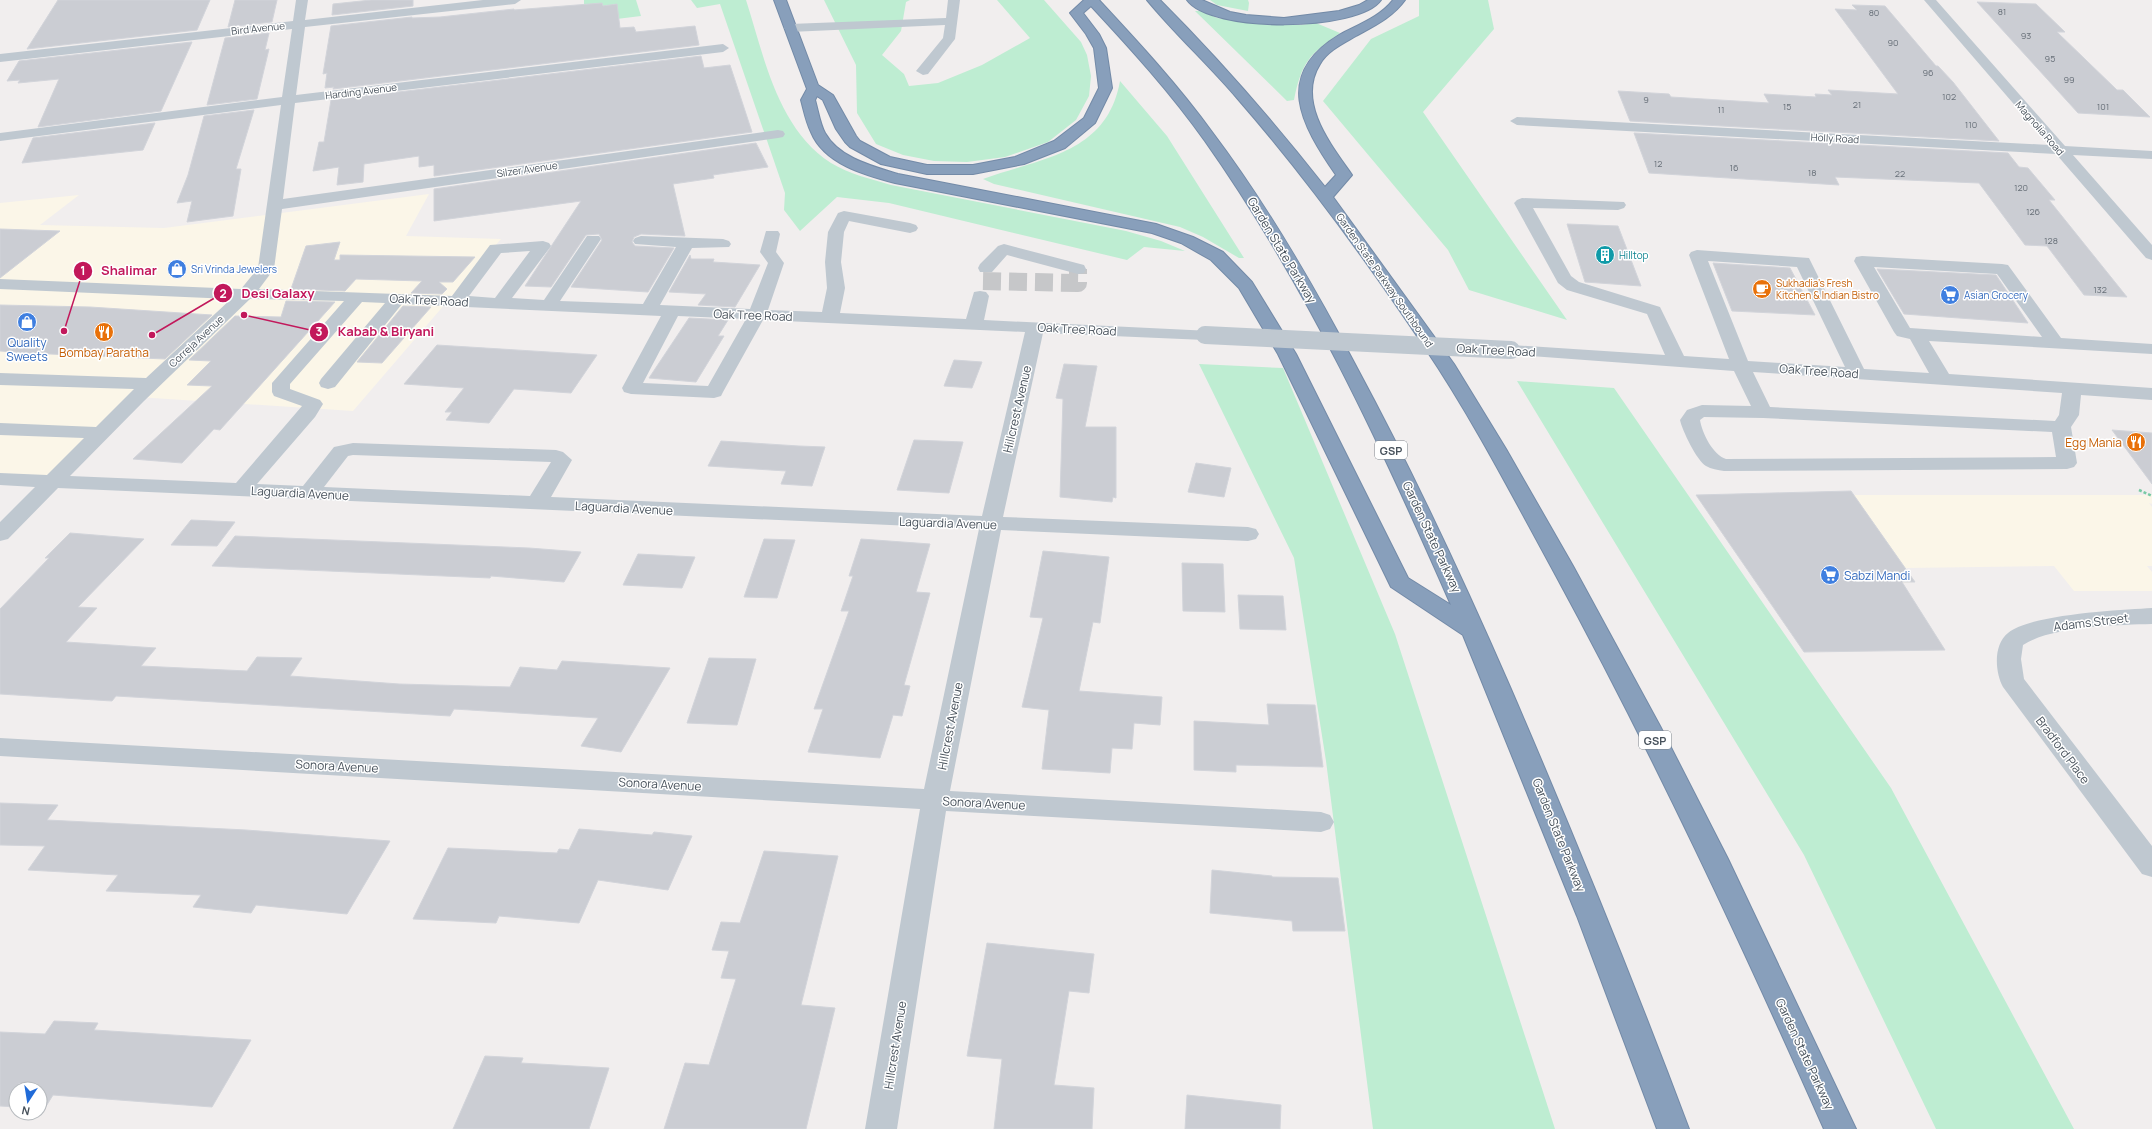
<svg xmlns="http://www.w3.org/2000/svg" width="2152" height="1129" font-family="Manrope,sans-serif">
<style>
.commercial{fill:#fbf6e8}
.green{fill:#beedd2}
.building{fill:#cbcdd3;stroke:#d2d4da}
.lines{fill:none;stroke-linecap:round;stroke-linejoin:round}
.minor-tunnel{stroke:#c6c7c9;stroke-width:18;stroke-dasharray:18 8;stroke-linecap:butt}
.highway-casing{stroke:#738aa7;stroke-width:2}
.path{stroke:#78c9a4;stroke-width:2.5;stroke-dasharray:3 2;stroke-linecap:butt}
.minor{fill:#bfc8d0;fill-rule:evenodd}
.highway{fill:#889fbb;fill-rule:evenodd}
.minor-bridge{stroke:#bfc8d0;stroke-width:18}
.labels{text-anchor:middle;dominant-baseline:central;stroke-width:3;stroke-linejoin:round;paint-order:stroke}
.far-number-label{font-size:9px;fill:#687079}
.far-street-label{font-size:10px;fill:#47515b;stroke:#fff}
.far-culture-label{font-size:10px;fill:#0d838f;stroke:#fff;text-anchor:start}
.far-shop-label{font-size:10px;fill:#366cbe;stroke:#fff;text-anchor:start}
.far-food-label{font-size:10px;fill:#c56008;stroke:#fff;text-anchor:start}
.shield{fill:#fff;stroke:#7e858c;stroke-width:1}
.shield-label{font-size:11px;font-weight:bold;fill:#47515b}
.street-label{font-size:12px;fill:#47515b;stroke:#fff}
.shop-label{font-size:12px;fill:#366cbe;stroke:#fff}
.food-label{font-size:12px;fill:#c56008;stroke:#fff}
.leader{fill:none;stroke:#c2185b;stroke-width:1.5}
.callout-dot{fill:#c2185b;stroke:#fff;stroke-width:1.5}
.mark-label{font-size:12px;text-anchor:middle;font-weight:bold;fill:#fff}
.callout-label{font-size:13px;text-anchor:middle;font-weight:bold;fill:#c2185b;stroke:#fff;stroke-width:3;stroke-linejoin:round;paint-order:stroke}
</style>
<rect width="100%" height="100%" fill="#f1eeee"/>
<g class="commercial">
<polygon points="429,194 406,236 501,239 353,411 137,397 54,481 0,479 0,203 79,195 40,225 164,228"/>
<polygon points="1696,495 2152,495 2152,504 2149,503 2152,507 2152,566 2147,566 2152,572 2152,591 2074,591 2054,566 1906,568 1914,582 1902,583 1945,650 1804,652"/>
</g>
<g class="green">
<polygon points="584,0 636,0 641,16 584,23"/>
<path d="M691,0H746C764,56 777,128 831,163C849,174 871,179 891,185L1126,231L1161,241L1185,251L1144,247L1127,260L889,203L837,197L800,231L784,210L785,193L720,4L697,8Z"/>
<polygon points="824,0 910,0 906,2 901,31 882,55 904,74 909,86 938,83 982,65 1030,38 997,0 1044,0 1081,42 1087,55 1091,76 1089,96 1076,120 1048,142 1005,157 967,162 934,161 903,155 876,144 857,113 856,65"/>
<polygon points="1210,0 1248,0 1249,3 1248,11 1217,5"/>
<polygon points="1419,0 1488,0 1494,29 1423,112 1567,320 1469,290 1448,250 1323,101 1371,39 1419,16"/>
<path d="M1195,11H1201L1217,18L1259,24L1300,25L1316,23L1340,33C1309,55 1302,61 1294,100L1287,101Z"/>
<path d="M1120,81L1167,136L1244,258H1239L1203,237L1180,227L994,184L983,179C1041,158 1107,154 1120,81Z"/>
<polygon points="1199,364 1283,368 1395,634 1555,1129 1373,1129 1326,761 1294,558"/>
<polygon points="1517,381 1614,388 1891,788 2074,1129 1936,1129 1804,855"/>
</g>
<g class="building">
<polygon points="58,0 210,0 197,30 27,49"/>
<polygon points="235,0 277,0 272,22 228,27"/>
<polygon points="371,0 413,0 413,6 332,15 333,4"/>
<polygon points="1977,2 2036,4 2065,32 2057,32 2117,90 2123,90 2150,117 2078,113"/>
<polygon points="602,3 603,6 617,4 620,28 634,27 636,32 695,26 699,45 333,89 334,87 325,88 327,73 323,74 331,26 412,17 412,18 440,17 514,9 514,10"/>
<polygon points="1852,5 1885,6 1936,66 1938,66 1953,82 1999,141 1630,121 1618,91 1669,94 1671,97 1769,103 1764,94 1816,97 1815,94 1832,95 1828,90 1898,94 1835,9 1857,10"/>
<polygon points="269,33 265,50 269,49 257,99 207,105 225,38"/>
<polygon points="192,42 161,111 38,127 59,79 18,83 20,80 7,81 19,61"/>
<polygon points="701,56 704,68 730,65 752,132 434,176 434,165 419,167 419,156 364,164 363,182 337,185 339,167 313,171 319,142 324,142 331,100"/>
<polygon points="254,110 236,169 241,169 233,216 187,222 192,201 177,203 188,175 204,116"/>
<polygon points="155,123 143,150 22,163 33,138"/>
<polygon points="1634,133 2008,153 2019,167 2028,168 2055,200 2049,200 2127,297 2084,295 2047,246 2025,245 1979,183 1835,177 1839,185 1649,173"/>
<polygon points="756,143 768,167 713,175 714,178 673,184 685,236 641,234 634,237 632,242 635,246 674,248 648,292 571,287 602,240 599,234 586,235 551,287 525,286 581,201 434,221 434,189"/>
<polygon points="1567,224 1618,226 1641,286 1585,282"/>
<polygon points="0,229 60,231 0,278"/>
<polygon points="340,242 334,260 340,260 340,255 475,257 453,282 439,282 447,289 442,294 411,293 422,281 356,279 345,291 291,289 306,246"/>
<polygon points="690,255 691,259 714,259 713,262 760,265 735,307 698,305 706,294 669,292"/>
<polygon points="1713,263 1790,268 1815,315 1732,311"/>
<polygon points="1877,269 1996,275 2028,323 1904,314"/>
<polygon points="286,301 335,302 220,430 214,429 182,463 133,459 212,386 187,385 211,361 189,360 235,316 281,317"/>
<polygon points="0,305 90,307 212,315 165,359 27,353 0,351"/>
<polygon points="403,306 431,307 382,363 357,362"/>
<polygon points="689,318 728,320 718,336 724,336 696,382 649,378"/>
<polygon points="437,345 597,355 571,393 514,389 489,423 446,420 452,412 445,412 464,388 404,384"/>
<polygon points="954,360 982,362 972,388 944,386"/>
<polygon points="1064,364 1097,366 1085,427 1116,427 1116,498 1113,497 1112,502 1060,497 1063,399 1056,398"/>
<polygon points="2112,430 2152,433 2152,484"/>
<polygon points="914,440 963,442 949,493 897,490"/>
<polygon points="721,441 799,446 825,447 812,486 781,484 786,471 708,466"/>
<polygon points="1196,463 1231,468 1224,497 1188,492"/>
<polygon points="1851,491 1915,582 1902,582 1945,650 1804,652 1696,495"/>
<polygon points="191,520 235,522 217,546 171,545"/>
<polygon points="70,533 144,539 78,607 97,608 66,642 156,648 141,666 247,671 257,657 302,658 290,676 399,684 510,687 520,667 557,670 562,661 670,668 621,752 581,746 598,718 454,709 450,716 116,696 112,701 0,694 0,609 49,558 45,558"/>
<polygon points="235,536 529,548 581,552 564,582 491,576 490,578 212,566"/>
<polygon points="764,539 795,540 777,598 744,597"/>
<polygon points="861,539 930,544 916,592 930,593 904,685 910,686 902,716 893,715 880,758 808,752 823,709 814,709 849,611 841,611 853,576 849,576"/>
<polygon points="1043,551 1109,557 1100,623 1093,622 1079,691 1162,697 1160,725 1134,723 1132,749 1112,748 1110,773 1042,769 1049,710 1022,707 1043,618 1030,617"/>
<polygon points="638,554 695,557 682,588 623,585"/>
<polygon points="1182,563 1223,564 1225,612 1183,611"/>
<polygon points="1238,595 1283,596 1286,630 1240,629"/>
<polygon points="709,658 756,659 737,725 687,723"/>
<polygon points="1267,704 1315,705 1323,767 1236,765 1236,772 1194,770 1194,721 1269,725"/>
<polygon points="0,803 58,805 47,820 246,830 390,841 347,914 256,905 251,913 193,907 201,895 106,891 118,875 28,870 45,846 0,845"/>
<polygon points="579,829 652,835 654,832 692,836 668,890 598,880 579,923 499,916 496,923 413,919 448,848 557,853 559,849 569,850"/>
<polygon points="764,851 838,856 801,1005 835,1008 806,1129 664,1129 685,1063 709,1065 736,979 721,978 729,951 712,950 721,922 740,923"/>
<polygon points="1212,870 1272,876 1272,877 1338,878 1345,931 1293,931 1292,921 1210,913"/>
<polygon points="987,943 1094,954 1089,993 1069,991 1054,1085 1094,1088 1092,1129 994,1129 1002,1059 967,1056"/>
<polygon points="54,1021 98,1023 94,1030 251,1040 212,1107 53,1095 45,1108 40,1108 40,1089 16,1089 16,1107 0,1106 0,1032 45,1034"/>
<polygon points="485,1056 523,1058 521,1063 609,1068 589,1129 453,1129"/>
<polygon points="1187,1095 1281,1105 1280,1129 1185,1129"/>
</g>
<g class="lines">
<polyline class="minor-tunnel" points="983,281 1078,283 1078,269"/>
<g class="highway-casing">
<g id="highway">
<path d="M774,0H786L818,85L833,95L856,136L860,141L890,157L927,165H973L1015,157L1054,141L1084,118L1099,88L1094,48L1086,34L1070,13L1084,0H1099C1138,42 1178,85 1212,132C1268,206 1314,286 1357,368C1413,472 1463,579 1510,687C1573,833 1633,980 1689,1129H1657L1577,916L1463,635L1391,587L1278,354L1239,288L1211,260L1181,243L1152,233L895,183C865,175 824,164 811,132C806,122 804,111 801,100L807,89ZM1091,6C1131,49 1171,93 1205,141C1306,284 1381,445 1451,605L1408,578L1296,354L1252,282L1223,252L1193,237L1156,224L898,174C872,166 839,158 825,133C820,124 818,110 815,100L817,96L823,100L836,129L845,142L850,147L881,164L927,174H973L1024,164L1065,148L1095,123L1112,88L1106,48L1099,34L1083,13Z"/>
<path d="M1147,0H1160C1219,59 1273,121 1325,187L1336,175C1301,124 1273,75 1339,35C1357,25 1380,17 1393,0H1405C1393,17 1374,26 1356,36C1344,43 1327,51 1320,64C1296,102 1331,145 1352,175L1333,197L1454,364L1506,449L1573,566L1660,726L1728,859L1856,1129H1824C1740,940 1653,754 1554,572C1513,497 1473,419 1425,348C1367,261 1305,176 1237,98C1208,64 1175,34 1147,0Z"/>
<path d="M1187,0H1202L1230,12L1246,15L1284,18L1339,11L1359,5L1368,0H1381C1359,32 1210,33 1187,0Z"/>
</g>
</g>
<polyline class="path" points="2139,490 2152,496"/>
<g class="minor">
<path d="M296,0H308L305,20L483,0H521L515,4L305,27L296,95L723,44L729,48L723,52L295,103L283,199L778,130L783,131L785,134L783,137L778,138L282,209L274,269L259,289L452,296L490,245L543,241L549,243L551,246L512,298L544,300L587,236H599L601,239L560,301L643,304L676,247L635,244L633,241L635,238L641,236L723,239L729,241L731,244L729,247L692,248L660,305L750,309L768,263L760,252L766,231H778L780,234L776,252L784,263L768,310L822,312L827,288L825,262L828,232L838,213L844,211L910,223L916,225L918,228L916,231L910,233L849,221L844,232L841,262L845,288L840,313L966,319L974,292L980,291L986,292L989,296L984,320L1211,331L1214,335L1211,339L1205,340L1043,333L1003,517L1248,527L1256,529L1259,534L1256,539L1248,541L1001,530L950,791L1321,812L1330,815L1334,822L1330,829L1321,832L946,811L897,1129H865L920,809L0,756V738L924,789L979,529L58,488L8,539L0,541V522L35,487L0,485V473L47,475L84,438L0,435V423L96,427L134,389L0,385V373L146,378L231,299L0,289V279L241,289L258,268L281,105L0,141V133L282,97L292,29L0,62V54L293,21ZM530,251L495,298L469,296L501,253ZM250,299L344,301L272,383V392L274,396L302,406L236,483L70,476L144,401ZM362,302L385,303L321,379L319,383L321,387L328,389L335,387L402,304L661,316L622,388L624,392L631,394L714,398L721,396L723,392L763,320L1025,332L982,516L551,497L572,460L563,452L556,450L353,443L334,447L303,486L257,484L315,417L323,404L320,400L290,389V384ZM678,316L746,319L708,386L643,383ZM353,455L551,462L530,496L324,487L348,456Z"/>
<polygon points="948,0 960,0 955,39 928,74 923,75 916,71 943,38 945,25 790,32 784,28 790,24 946,18"/>
<polygon points="1924,0 1936,0 2065,146 2152,151 2152,159 2073,155 2152,245 2152,260 2146,258 2056,154 1517,125 1510,121 1517,117 2049,145"/>
<path d="M1522,198L1624,202L1626,205L1624,208L1618,210L1533,208L1571,276L1579,282L1660,307L1684,356L1729,359L1689,255L1691,252L1697,250L1809,258L1864,369L1929,373L1910,339L1897,336L1894,332L1854,261L1856,257L1862,256L2002,264L2008,265L2061,338L2152,344V354L1929,341L1949,374L2152,388V400L2081,395L2079,415L2071,427L2077,463L2074,467L2067,469L1724,471C1718,470 1711,469 1706,466C1697,461 1682,430 1680,420L1687,410L1702,405L1751,406L1734,371L1505,354L1502,350L1505,346L1511,345L1665,355L1647,314L1567,290L1558,283L1514,203L1517,200ZM1708,261L1797,267L1845,367L1748,361ZM1874,267L1997,274L2042,337L1910,328ZM1753,372L2062,393L2059,415L2055,421L1770,407ZM1704,417L1763,418L2052,432L2056,457L1726,459C1713,455 1702,433 1700,420Z"/>
<polygon points="1004,244 1084,265 1086,269 1084,273 1078,274 1007,255 992,272 980,272 978,268 980,264 998,246"/>
<path d="M2152,608V624C2117,625 2052,626 2023,645L2021,659L2024,679L2152,846V877L2142,874L2003,687C1995,672 1993,645 2008,633C2031,614 2120,610 2152,608Z"/>
</g>
<use href="#highway" class="highway"/>
<polyline class="minor-bridge" points="1205,335 1511,350"/>
</g>
<defs>
<g id="building-disc" transform="scale(1)"><circle r="9.5" fill="#0f9aa8" stroke="#fff"/><path d="M-4-6H4V6H1V3H-1V6H-4ZM-2.5-4.3h1.7v1.8h-1.7ZM.8-4.3h1.7v1.8H.8ZM-2.5-1h1.7V.8h-1.7ZM.8-1h1.7V.8H.8Z" fill="#fff"/></g>
<g id="shop-disc" transform="scale(1)"><circle r="9.5" fill="#3f7fe0" stroke="#fff"/><path d="M-5-2.5h2.3a2.7 3.5 0 0 1 5.4 0H5L5.5 6h-11ZM-1.5-2.5h3a1.5 2.3 0 0 0-3 0Z" fill="#fff"/></g>
<g id="cafe-disc" transform="scale(1)"><circle r="9.5" fill="#e8710a" stroke="#fff"/><path d="M-5.5-4.5H6V0H3Q3 3.5 0 3.5H-2.5Q-5.5 3.5-5.5 0ZM3-3.2v2h1.7v-2ZM-6 4.5H4V6H-6Z" fill="#fff"/></g>
<g id="supermarket-disc" transform="scale(1)"><circle r="9.5" fill="#3f7fe0" stroke="#fff"/><path d="M-6-5.5h2.5l.6 2H6L4.5 2H-2.5L-4.4-4H-6ZM-1.5 3.2a1.3 1.3 0 1 0 .1 0ZM3 3.2a1.3 1.3 0 1 0 .1 0Z" fill="#fff"/></g>
<g id="restaurant-disc" transform="scale(1)"><circle r="9.5" fill="#e8710a" stroke="#fff"/><path d="M-5-6h1v4h1v-4h1v4h1v-4h1v5L-1.5 .5V6h-2V.5L-5-1ZM5-6V6H3V1.5H1.5Q1.5-4 5-6Z" fill="#fff"/></g>
</defs>
<g fill-rule="evenodd">
<use href="#building-disc" x="1605" y="255"/>
<use href="#shop-disc" x="177" y="269"/>
<use href="#cafe-disc" x="1762" y="289"/>
<use href="#supermarket-disc" x="1950" y="295"/>
<use href="#shop-disc" x="27" y="322"/>
<use href="#restaurant-disc" x="104" y="332"/>
<use href="#restaurant-disc" x="2136" y="442"/>
<use href="#supermarket-disc" x="1830" y="575"/>
</g>
<g class="labels">
<g class="far-number-label">
<text x="2002" y="11">81</text>
<text x="1874" y="12">80</text>
<text x="2026" y="35">93</text>
<text x="1893" y="42">90</text>
<text x="2050" y="58">95</text>
<text x="1928" y="72">96</text>
<text x="2069" y="79">99</text>
<text x="1949" y="96">102</text>
<text x="1646" y="99">9</text>
<text x="1857" y="104">21</text>
<text x="1787" y="106">15</text>
<text x="2103" y="106">101</text>
<text x="1721" y="109">11</text>
<text x="1971" y="124">110</text>
<text x="1658" y="163">12</text>
<text x="1734" y="167">16</text>
<text x="1812" y="172">18</text>
<text x="1900" y="173">22</text>
<text x="2021" y="187">120</text>
<text x="2033" y="211">126</text>
<text x="2051" y="240">128</text>
<text x="2100" y="289">132</text>
</g>
<g class="far-street-label">
<text transform="translate(258 28) rotate(-6)">Bird Avenue</text>
<text transform="translate(361 91) rotate(-7)">Harding Avenue</text>
<text transform="translate(2040 128) rotate(49)">Magnolia Road</text>
<text transform="translate(1835 138) rotate(3)">Holly Road</text>
<text transform="translate(527 169) rotate(-8)">Silzer Avenue</text>
<text transform="translate(1385 280) rotate(55)">Garden State Parkway Southbound</text>
<text transform="translate(196 341) rotate(-43)">Correja Avenue</text>
</g>
<g class="far-culture-label">
<text x="1619" y="255">Hilltop</text>
</g>
<g class="far-shop-label">
<text x="191" y="269">Sri Vrinda Jewelers</text>
<text x="1964" y="295">Asian Grocery</text>
</g>
<g class="far-food-label">
<text x="1776" y="283">Sukhadia's Fresh<tspan x="1776" dy="12">Kitchen &amp; Indian Bistro</tspan></text>
</g>
<g class="shield">
<rect x="1375" y="441" width="32" height="18" rx="3"/>
<rect x="1639" y="731" width="32" height="18" rx="3"/>
</g>
<g class="shield-label">
<text x="1391" y="450">GSP</text>
<text x="1655" y="740">GSP</text>
</g>
<g class="street-label">
<text transform="translate(1282 250) rotate(59)">Garden State Parkway</text>
<text transform="translate(429 300) rotate(3)">Oak Tree Road</text>
<text transform="translate(753 315) rotate(2)">Oak Tree Road</text>
<text transform="translate(1077 329) rotate(3)">Oak Tree Road</text>
<text transform="translate(1496 350) rotate(3)">Oak Tree Road</text>
<text transform="translate(1819 371) rotate(4)">Oak Tree Road</text>
<text transform="translate(1017 409) rotate(-77)">Hillcrest Avenue</text>
<text transform="translate(300 493) rotate(3)">Laguardia Avenue</text>
<text transform="translate(624 508) rotate(3)">Laguardia Avenue</text>
<text transform="translate(948 523) rotate(2)">Laguardia Avenue</text>
<text transform="translate(1432 537) rotate(65)">Garden State Parkway</text>
<text transform="translate(2091 622) rotate(-7)">Adams Street</text>
<text transform="translate(950 726) rotate(-79)">Hillcrest Avenue</text>
<text transform="translate(2063 750) rotate(53)">Bradford Place</text>
<text transform="translate(337 766) rotate(3)">Sonora Avenue</text>
<text transform="translate(660 784) rotate(3)">Sonora Avenue</text>
<text transform="translate(984 803) rotate(3)">Sonora Avenue</text>
<text transform="translate(1559 835) rotate(68)">Garden State Parkway</text>
<text transform="translate(895 1045) rotate(-81)">Hillcrest Avenue</text>
<text transform="translate(1805 1054) rotate(65)">Garden State Parkway</text>
</g>
<g class="shop-label">
<text x="27" y="342">Quality<tspan x="27" dy="14">Sweets</tspan></text>
<text x="1844" y="575" text-anchor="start">Sabzi Mandi</text>
</g>
<g class="food-label">
<text x="104" y="352">Bombay Paratha</text>
<text x="2122" y="442" text-anchor="end">Egg Mania</text>
</g>
</g>
<path class="leader" d="M64 331L83 271M152 335L223 293M244 315L319 332"/>
<g class="callout-dot">
<circle cx="64" cy="331" r="4"/>
<circle cx="152" cy="335" r="4"/>
<circle cx="244" cy="315" r="4"/>
<circle cx="83" cy="271" r="10"/>
<circle cx="223" cy="293" r="10"/>
<circle cx="319" cy="332" r="10"/>
</g>
<g class="mark-label">
<text x="83" y="275">1</text>
<text x="223" y="298">2</text>
<text x="319" y="336">3</text>
</g>
<g class="callout-label">
<text x="129" y="275">Shalimar</text>
<text x="278" y="298">Desi Galaxy</text>
<text x="386" y="336">Kabab &amp; Biryani</text>
</g>
<g transform="translate(28 1101) rotate(192)"><circle r="19" fill="#ffffff" stroke="#b5b9bd"/>
<path d="M0-3L7 15L0 10L-7 15Z" fill="#216bd8"/>
<text y="-6" font-size="11" font-weight="bold" text-anchor="middle" fill="#47515b">N</text>
</g>
</svg>
